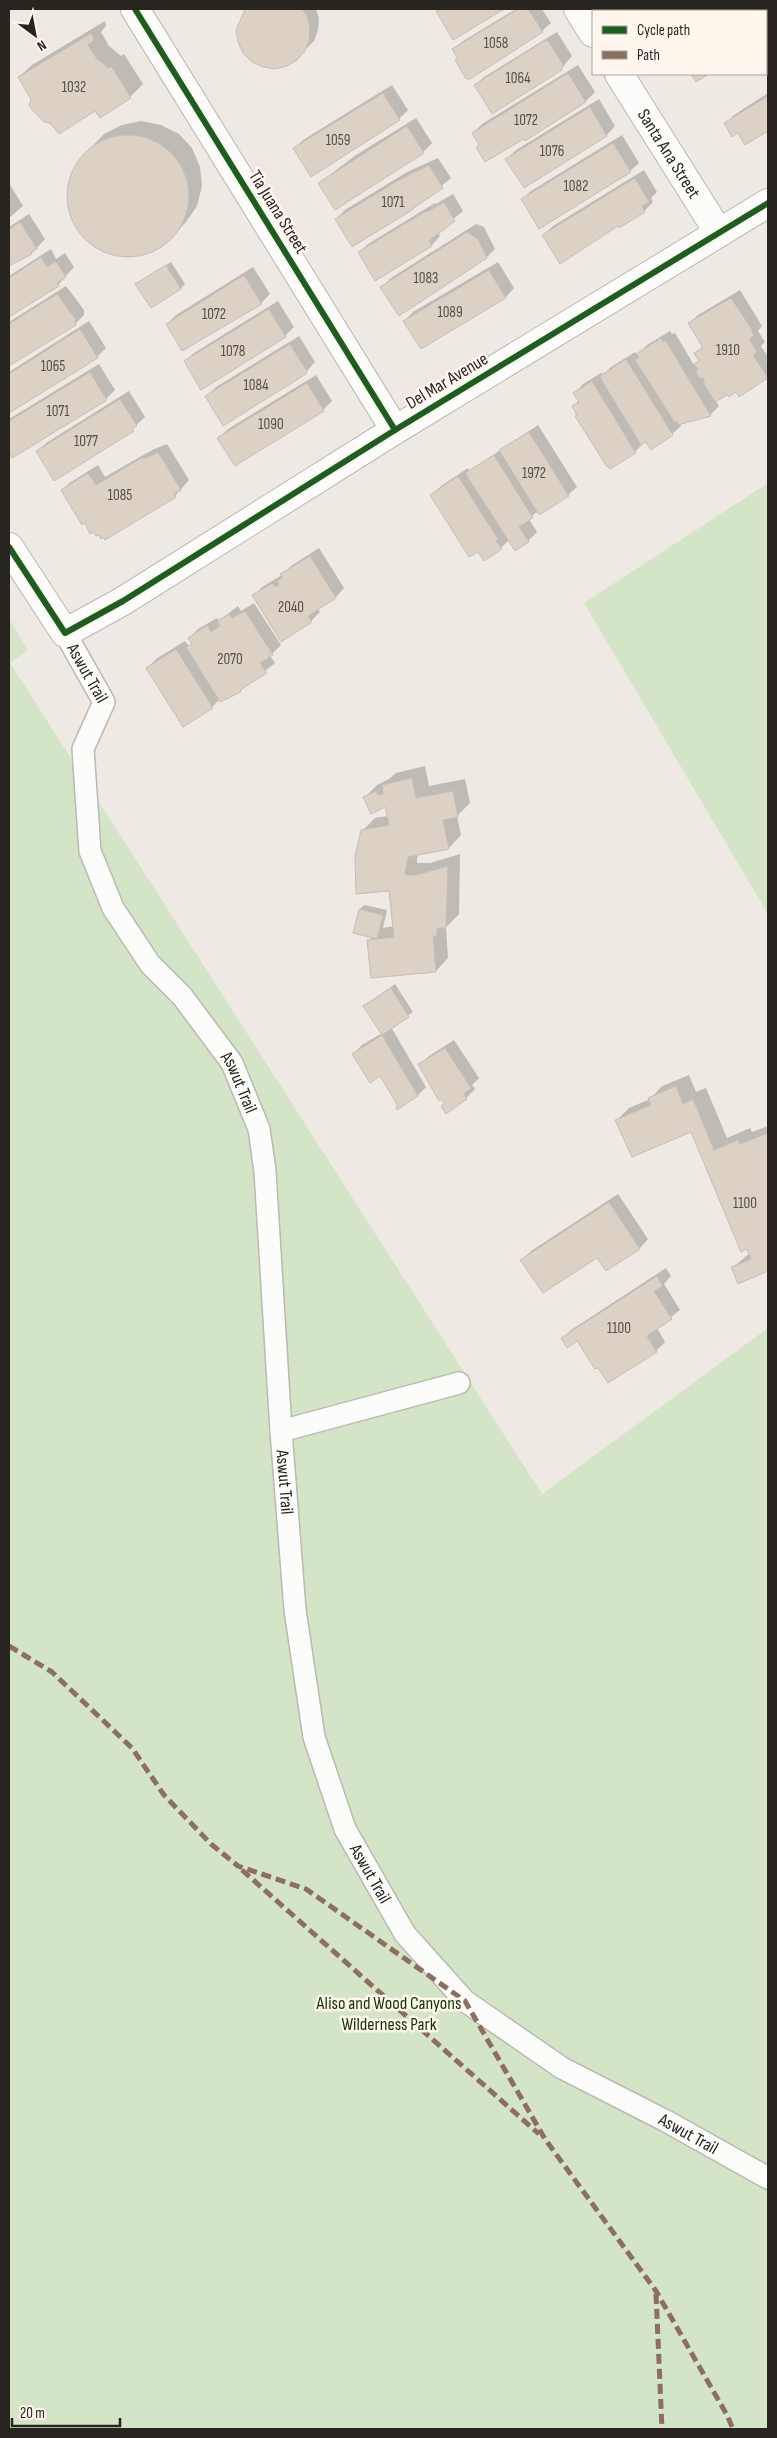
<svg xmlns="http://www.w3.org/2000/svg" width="777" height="2438" font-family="'Sofia Sans Condensed',sans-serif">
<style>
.green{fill:#d3e4c7}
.shadow{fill:#0003}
.building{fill:#dbd1c4;stroke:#c3bfb9}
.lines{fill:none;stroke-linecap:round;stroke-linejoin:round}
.lane-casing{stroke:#bcb8b2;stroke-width:24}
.street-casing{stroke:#bcb8b2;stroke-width:30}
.secondary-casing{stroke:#bcb8b2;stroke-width:30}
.lane{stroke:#fcfcfb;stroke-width:21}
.street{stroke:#fcfcfb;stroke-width:28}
.secondary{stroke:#fcfcfb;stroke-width:28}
.quiet{stroke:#8d6e63;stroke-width:5;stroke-dasharray:10 5;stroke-linecap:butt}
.cycleway-casing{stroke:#fff7ed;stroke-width:9}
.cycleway{stroke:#1b5e20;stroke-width:6}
.labels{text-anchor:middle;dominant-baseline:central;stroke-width:5;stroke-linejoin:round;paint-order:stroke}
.number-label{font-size:15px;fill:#555049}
.street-label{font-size:18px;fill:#282520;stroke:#fff7ed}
.park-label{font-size:18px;fill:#123502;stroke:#fff7ed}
</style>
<rect width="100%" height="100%" fill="#eee9e2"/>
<g class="green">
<polygon points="768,483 768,914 584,603"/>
<polygon points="9,619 28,650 10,663 542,1494 768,1328 768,2429 9,2429"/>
</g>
<g class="shadow">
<polygon points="247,9 316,9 319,18 318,30 314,41 296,59 237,30"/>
<polygon points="440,9 502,9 454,38 438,12"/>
<polygon points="516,9 542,9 551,23 542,31 459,58 454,49 463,41"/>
<polygon points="636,9 655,9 651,11 637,11"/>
<polygon points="670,9 731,9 727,11 666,11"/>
<polygon points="747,9 768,9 768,35 766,37 766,11 743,11"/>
<polygon points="105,21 106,26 101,32 109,46 121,56 124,54 143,84 130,97 96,109 32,99 19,77 32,65"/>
<polygon points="557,32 572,56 561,69 475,85 484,77"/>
<polygon points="578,65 595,92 586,101 526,139 524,137 480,144 473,133 482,124"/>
<polygon points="392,85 408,110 399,119 294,149 303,140"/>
<polygon points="768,93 768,129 746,143 739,132 725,124 734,115"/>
<polygon points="599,99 615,126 607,135 524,187 507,159 516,150"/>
<polygon points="416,118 432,143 423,152 319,183 356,155"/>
<polygon points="141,121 161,125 179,134 192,148 200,167 202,186 197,206 186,222 173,236 158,248 139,255 118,255 99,249 83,237 72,220 67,201 69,181 77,162 104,134 122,125"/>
<polygon points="622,135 639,163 630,171 522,199 531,191"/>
<polygon points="438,158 451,178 412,210 336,219 345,210 407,172"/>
<polygon points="644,170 657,192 651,198 653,202 644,211 620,226 618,224 544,235 553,226"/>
<polygon points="9,183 23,206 9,218"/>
<polygon points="453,194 463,211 438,232 440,236 432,245 375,279 359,253 368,244 435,203 436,204"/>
<polygon points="29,214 45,239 32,253 22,259 21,257 9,266 9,227"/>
<polygon points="476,224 484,227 495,249 487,257 382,287 391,278"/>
<polygon points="51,249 56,259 65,253 74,267 58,285 9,316 9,276"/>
<polygon points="171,262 185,284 181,288 137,284"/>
<polygon points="498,262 514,288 506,297 421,348 404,321 413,312"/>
<polygon points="253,267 270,294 261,303 167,324 176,315"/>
<polygon points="66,286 84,310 84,315 75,324 9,365 9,322"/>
<polygon points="740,290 762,326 758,331 765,342 761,346 768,357 767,377 727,393 715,400 719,406 710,415 680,423 681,426 672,434 646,440 635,452 579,414 574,406 579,400 575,393 583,384 601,373 603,375 611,367 635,352 637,355 647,345 670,331 672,334 675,333 694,365 700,360 696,353 703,346 689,323 698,315"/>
<polygon points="278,301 294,327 285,336 185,361 194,353"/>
<polygon points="89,321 106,348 97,357 9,412 9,372"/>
<polygon points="299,336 315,362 305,373 207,396 216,387"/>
<polygon points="99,364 115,390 106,399 12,456 9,451 9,419"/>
<polygon points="316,375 332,401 323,410 235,464 219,438 228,429"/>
<polygon points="129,391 145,417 122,438 38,452 46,443"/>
<polygon points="538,425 577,487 568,495 538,511 529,519 537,532 528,541 509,540 501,548 432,495 441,486 468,468 469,471"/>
<polygon points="167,444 189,480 175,496 106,539 85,522 62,490 71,482 98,465 105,477 152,450"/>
<polygon points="319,548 344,588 336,597 317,608 320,612 311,621 254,596 262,587 282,575 291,566"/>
<polygon points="254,603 281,645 270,656 275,663 240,691 220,699 212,707 148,668 156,659 185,641 189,646 192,643 189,638 198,629 217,618 219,621 238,606 241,611"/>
<polygon points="425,766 429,786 465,779 470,803 457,816 461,835 449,848 418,854 417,859 417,863 430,863 460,854 459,914 446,927 448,958 436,971 369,941 373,936 354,932 360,909 364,905 387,910 383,928 394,926 390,890 362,831 375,818 388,816 386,805 365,797 377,785 389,779 396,773"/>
<polygon points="395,984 413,1012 391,1027 426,1087 417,1096 399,1105 380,1075 353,1054 362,1045 382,1033 364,1006"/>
<polygon points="454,1040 479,1078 472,1085 475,1089 466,1098 445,1103 420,1065 429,1056"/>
<polygon points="689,1075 696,1092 706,1088 727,1138 750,1128 752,1132 768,1126 768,1269 738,1282 732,1268 750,1253 692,1130 616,1121 629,1108 650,1099 662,1086"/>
<polygon points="618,1194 648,1239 640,1248 606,1270 598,1256 522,1260 531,1251"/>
<polygon points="666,1268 671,1276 664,1284 680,1310 657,1328 665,1342 656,1351 608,1381 578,1340 562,1339 571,1330"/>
</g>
<g class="building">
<polygon points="245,9 302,9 307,16 310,28 309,40 305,51 297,60 287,66 275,69 263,67 252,62 243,53 238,42 236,30"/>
<polygon points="440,9 504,9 453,40 436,11"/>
<polygon points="518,9 528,9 543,32 470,79 466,79 455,60 458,59 452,49"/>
<polygon points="673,9 735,9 731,11 669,11"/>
<polygon points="750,9 768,9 768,37 766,38 766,11 746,11"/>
<polygon points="92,33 94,40 88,45 97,59 108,68 111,66 131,98 100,118 95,111 59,134 50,123 44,122 29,106 31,99 18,77"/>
<polygon points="544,41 548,41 564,66 561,68 562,70 492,114 474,85"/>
<polygon points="568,73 586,102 525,141 524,139 485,162 476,147 479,145 472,133"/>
<polygon points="691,74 709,74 696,82"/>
<polygon points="383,93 400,120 311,177 293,148"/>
<polygon points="768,96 768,131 745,145 738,133 732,137 724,123"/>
<polygon points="590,107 607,136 524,188 505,159"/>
<polygon points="407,126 424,153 335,210 318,183"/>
<circle cx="128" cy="196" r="61"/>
<polygon points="613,143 631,172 539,229 521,199"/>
<polygon points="429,165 443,188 412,209 412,210 352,247 335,219 397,181"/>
<polygon points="635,178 649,202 642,206 645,212 619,228 618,226 560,264 542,235"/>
<polygon points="444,202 455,221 429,241 432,246 375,281 358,252 426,211 427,212"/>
<polygon points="20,222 37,249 31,252 32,254 9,266 9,229"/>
<polygon points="467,232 478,239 487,258 399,316 380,287"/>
<polygon points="41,257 47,267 56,261 66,277 57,283 59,286 9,317 9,278"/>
<polygon points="166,265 181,289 151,308 135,284"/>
<polygon points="489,270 506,298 421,349 403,321"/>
<polygon points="244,275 262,304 182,351 166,324"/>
<polygon points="57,294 76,320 74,322 76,325 9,366 9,324"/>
<polygon points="731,298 751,328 754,336 749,339 757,352 753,355 768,378 739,397 736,392 729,397 727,395 715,402 703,383 705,382 702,377 700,379 696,372 698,370 694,364 699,361 694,353 703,348 688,323"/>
<polygon points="269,309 286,337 201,390 184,361"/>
<polygon points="80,329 98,358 9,413 9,374"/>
<polygon points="661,338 663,342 666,341 711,416 678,425 676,421 675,423 635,360 639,357 636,354"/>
<polygon points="290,344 307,371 306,374 223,426 205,396"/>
<polygon points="626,359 673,435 651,450 646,442 641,445 602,381 600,376"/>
<polygon points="90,372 107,400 12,458 9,453 9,421"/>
<polygon points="592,381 636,453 610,469 608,466 607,467 575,416 577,415 572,406 579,402 573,393"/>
<polygon points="307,383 324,411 235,466 217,438"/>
<polygon points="120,399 137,426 132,429 134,431 54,481 36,451"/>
<polygon points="529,432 569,496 539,515 499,450"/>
<polygon points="158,452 181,490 174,494 176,497 105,540 103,537 101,539 99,535 96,536 93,532 90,534 85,523 82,525 61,490 88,473 96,485 143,457 144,459"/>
<polygon points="494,455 533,518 519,527 529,542 515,551 465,473"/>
<polygon points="458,476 498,539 496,541 502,549 484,561 478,552 469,557 430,495"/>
<polygon points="310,556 336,598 308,616 312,622 281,642 252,595 273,583 275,587 279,585 277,581 282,578 280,574"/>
<polygon points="245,611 273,655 260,663 267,673 240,690 241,692 220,702 186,647 192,644 188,638 207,625 211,632 220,626 217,621 229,614 232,618"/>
<polygon points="176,649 213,708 183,727 146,668"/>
<polygon points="412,778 416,798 453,791 458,817 443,820 449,849 408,857 405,873 405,875 416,875 448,866 446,928 437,928 437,936 433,936 436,972 371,978 367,940 394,937 389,891 356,894 355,856 361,830 389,825 385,807 371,814 363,797 376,791 378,795 383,794 382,785"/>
<polygon points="359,909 383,915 377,939 353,933"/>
<polygon points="391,988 409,1017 382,1035 363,1006"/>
<polygon points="382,1035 418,1096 397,1110 396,1107 398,1106 380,1076 370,1083 352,1054"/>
<polygon points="445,1048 471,1088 464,1094 467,1099 446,1114 441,1106 444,1103 441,1099 439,1101 418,1064"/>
<polygon points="676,1086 683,1104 693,1099 714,1150 738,1140 740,1144 768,1133 768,1271 738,1284 731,1267 751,1259 747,1249 741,1252 691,1132 632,1157 615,1120 651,1105 648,1098"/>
<polygon points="609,1202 640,1249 606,1271 597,1258 543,1293 520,1260"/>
<polygon points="657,1276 663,1286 654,1291 672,1319 647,1336 657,1352 608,1383 598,1368 595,1369 577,1341 567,1348 561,1338"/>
</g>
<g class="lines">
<g class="lane-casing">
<g id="lane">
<path id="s1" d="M65,633L104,702L83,749L90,851L113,908L150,964L182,996L232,1063L259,1129L265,1171L281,1431L295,1610L314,1737L345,1829L405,1934L465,2001L562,2068L666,2121L768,2178"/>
<polyline points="281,1431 459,1383"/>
</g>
</g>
<g class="street-casing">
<g id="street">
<polyline points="135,9 395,430"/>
<polyline points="578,9 593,33"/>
<path id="s2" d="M619,74L719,233"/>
</g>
</g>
<g class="secondary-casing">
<polyline id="secondary" points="9,547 65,633 123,601 395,430 768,203"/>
</g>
<use href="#lane" class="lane"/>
<use href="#street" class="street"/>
<use href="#secondary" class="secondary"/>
<g class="quiet">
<polyline points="9,1646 52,1672 132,1748 164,1795 211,1844 238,1866 306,1889 465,2001 545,2139 656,2291 727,2415 733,2429"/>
<polyline points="242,1870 539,2134"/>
<polyline points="656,2294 662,2429"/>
</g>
<g class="cycleway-casing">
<g id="cycleway">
<polyline points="135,9 395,430"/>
<polyline points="9,547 65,633 123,601 395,430 768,203"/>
</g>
</g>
<use href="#cycleway" class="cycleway"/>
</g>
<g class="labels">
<g class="number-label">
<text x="496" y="43">1058</text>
<text x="518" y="78">1064</text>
<text x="74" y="87">1032</text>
<text x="526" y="120">1072</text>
<text x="338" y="140">1059</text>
<text x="552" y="151">1076</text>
<text x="576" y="186">1082</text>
<text x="393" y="202">1071</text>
<text x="426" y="278">1083</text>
<text x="450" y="312">1089</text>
<text x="214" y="314">1072</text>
<text x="728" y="350">1910</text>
<text x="233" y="351">1078</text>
<text x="53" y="366">1065</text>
<text x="256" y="385">1084</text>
<text x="58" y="411">1071</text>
<text x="271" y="424">1090</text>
<text x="86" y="441">1077</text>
<text x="534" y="473">1972</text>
<text x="120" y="495">1085</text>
<text x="291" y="607">2040</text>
<text x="230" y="659">2070</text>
<text x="745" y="1203">1100</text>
<text x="619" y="1328">1100</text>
</g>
<g class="street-label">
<text stroke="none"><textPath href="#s2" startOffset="94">Santa Ana Street</textPath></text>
<text transform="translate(278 212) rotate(58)">Tia Juana Street</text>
<text transform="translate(447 381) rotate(-31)">Del Mar Avenue</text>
<text stroke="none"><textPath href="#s1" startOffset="46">Aswut Trail</textPath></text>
<text stroke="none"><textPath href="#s1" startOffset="511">Aswut Trail</textPath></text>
<text stroke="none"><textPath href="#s1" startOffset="916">Aswut Trail</textPath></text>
<text stroke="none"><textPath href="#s1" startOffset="1321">Aswut Trail</textPath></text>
<text stroke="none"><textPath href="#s1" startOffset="1741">Aswut Trail</textPath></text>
</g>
<g class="park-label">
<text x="389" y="2003">Aliso and Wood Canyons<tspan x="389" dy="21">Wilderness Park</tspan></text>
</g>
</g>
<rect width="777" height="2438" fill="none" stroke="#282520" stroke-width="20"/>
<rect x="592" y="10" width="175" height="65" fill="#fff7ed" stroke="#a9a39b"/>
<rect x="602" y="26" width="25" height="8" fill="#1b5e20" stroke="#a9a39b"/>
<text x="637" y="35" font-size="15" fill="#282520">Cycle path</text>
<rect x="602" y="51" width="25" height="8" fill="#8d6e63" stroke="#a9a39b"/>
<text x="637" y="60" font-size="15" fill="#282520">Path</text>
<g transform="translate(35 35) rotate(148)" stroke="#fff7ed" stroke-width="4" paint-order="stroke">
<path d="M0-4L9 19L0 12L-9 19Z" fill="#282520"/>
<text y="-8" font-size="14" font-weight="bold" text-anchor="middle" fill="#282520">N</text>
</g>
<path d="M12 2418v8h108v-8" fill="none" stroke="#282520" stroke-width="2.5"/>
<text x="20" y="2418" font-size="15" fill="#282520" stroke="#fff7ed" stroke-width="4" paint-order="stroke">20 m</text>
</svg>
